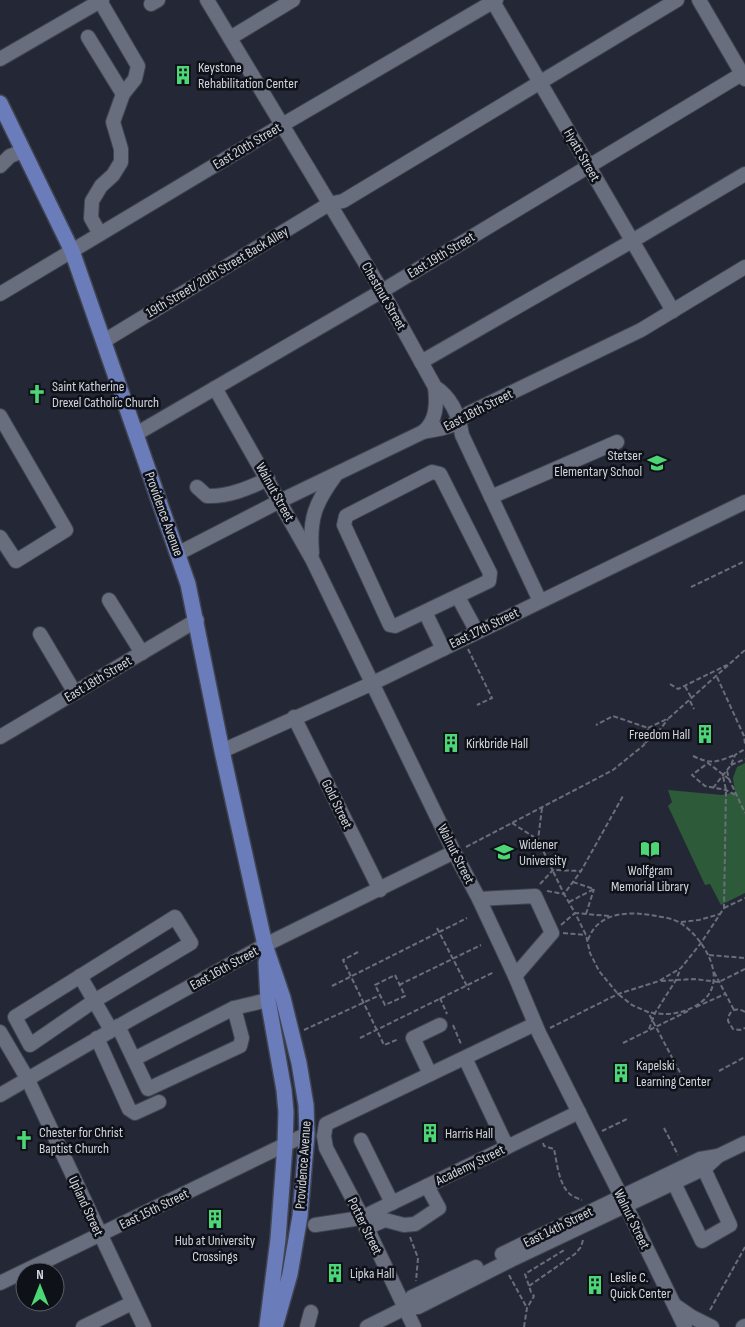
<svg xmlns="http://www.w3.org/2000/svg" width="745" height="1327" font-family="'Sofia Sans Condensed',sans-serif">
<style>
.green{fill:#2d5a38}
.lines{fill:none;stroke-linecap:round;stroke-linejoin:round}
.minor-casing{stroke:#404450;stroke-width:16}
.major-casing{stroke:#404450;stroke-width:18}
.path{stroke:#6b6e7a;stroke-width:2;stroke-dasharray:5 2.5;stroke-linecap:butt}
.minor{stroke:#686e7e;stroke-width:14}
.major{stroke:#6b7cbb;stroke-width:15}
.labels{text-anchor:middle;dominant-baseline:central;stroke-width:5;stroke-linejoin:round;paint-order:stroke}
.poi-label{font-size:14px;fill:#d2d5de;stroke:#0f1118;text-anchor:start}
.street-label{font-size:14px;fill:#d2d5de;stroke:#0f1118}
</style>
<rect width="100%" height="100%" fill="#242836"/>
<polygon class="green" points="745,763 745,893 721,905 710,884 705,885 668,806 672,802 668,790 722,795 735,792 733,778 737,767"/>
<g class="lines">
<g class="minor-casing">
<g id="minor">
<path d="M207,0L382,291L435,387C452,398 459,415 462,435L540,601"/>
<polyline points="492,0 673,311"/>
<polyline points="699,0 745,79"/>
<polyline points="100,1 138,66 135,79 123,94"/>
<polyline points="151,4 158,0"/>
<polyline points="88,37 123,94 113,122 121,149 121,162 113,175 101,186 92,201 91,218 100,234"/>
<polyline points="230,38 293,0"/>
<polyline points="0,59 102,0"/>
<polyline points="0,166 10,156 23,151"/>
<polyline points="0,294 282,125 496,0"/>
<polyline points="104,341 329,204 343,201 677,0"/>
<polyline points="421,362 632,241 745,174"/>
<polyline points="215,388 312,559 454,852 479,899 515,976 539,1033 626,1206 685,1327"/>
<polyline points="0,416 66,530 16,561 0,537"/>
<path d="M423,432C437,421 437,403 435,387"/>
<polyline points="136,434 382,291 745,72"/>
<polygon points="432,472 440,474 490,573 489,581 395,626 390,625 344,525 346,516"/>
<path d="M197,487L207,496C228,497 249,488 268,479"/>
<polyline points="491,497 617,442"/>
<path d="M179,553L280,501L423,432C445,428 452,428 469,413L641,330L745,267"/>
<path d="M312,553C309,519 315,503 335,476"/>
<polyline points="458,597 477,632"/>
<polyline points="109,600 142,653"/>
<polyline points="425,612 443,649"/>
<polyline points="40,634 75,693"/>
<polyline points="294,717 380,890"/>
<polyline points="0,737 197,620"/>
<polyline points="222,751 373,683 745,502"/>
<polyline points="479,899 535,896 552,933 515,976"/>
<polygon points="175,917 191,943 94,1001 30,1045 15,1017"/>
<polyline points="80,976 111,1030"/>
<polyline points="118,1026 148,1089 240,1046 242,1038 234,1008"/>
<polyline points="0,1032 27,1078 144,1327"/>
<polyline points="97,1038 129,1109 135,1113 159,1102"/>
<polyline points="465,1058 507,1147"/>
<polyline points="134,1059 234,1008 268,1000"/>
<polyline points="430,1074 413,1038 440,1025"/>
<polyline points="0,1095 133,1018 265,945 454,852"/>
<polyline points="361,1140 392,1203"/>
<polyline points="674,1183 702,1241 730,1225 704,1169"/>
<polyline points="315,1225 361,1218 579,1112"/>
<polyline points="366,1228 385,1220 404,1225 415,1224 439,1208 427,1186"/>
<polyline points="502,1254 700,1159 718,1156 745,1143"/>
<polyline points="0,1283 307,1134"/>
<polyline points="676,1306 692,1317 712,1327"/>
<polyline points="405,1308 412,1297 476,1267"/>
<polyline points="83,1327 132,1303"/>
<polyline points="307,1327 311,1312"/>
<polyline points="367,1327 405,1308 418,1307 511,1260 705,1168 718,1156"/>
<polyline points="414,1327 359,1211 326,1148 324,1136 326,1124 535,1024"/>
<polyline points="743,1327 745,1326"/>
</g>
</g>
<g class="major-casing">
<g id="major">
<polyline points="0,103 72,251 188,584 222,751 265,945 283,998 299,1063 306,1105 307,1134 300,1216 290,1274 275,1327"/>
<polyline points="266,962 268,1000 284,1090 286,1112 285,1145 278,1239 267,1326"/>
</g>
</g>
<g class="path">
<polyline points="691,587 745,561"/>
<polyline points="468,649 492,698 477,705"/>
<polyline points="717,677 744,736 745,744"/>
<polyline points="670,684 678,689 727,665"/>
<polyline points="685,686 692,699"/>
<polyline points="690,701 694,709"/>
<polyline points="648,728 669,718 745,650"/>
<polyline points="664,737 658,732 668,719"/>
<polyline points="645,743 658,732"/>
<path d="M693,756C712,765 716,762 735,755"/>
<polyline points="731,765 745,759"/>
<polyline points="727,771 729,779 745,813"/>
<polyline points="729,779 708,763 692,775 705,786 726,790 737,796"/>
<polyline points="713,788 731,765 735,755 745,749"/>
<polyline points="542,808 538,840 564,894"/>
<polyline points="512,823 537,839"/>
<polyline points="466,847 613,770 644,745 648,728 613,716 596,725"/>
<polyline points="573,882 594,889"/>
<polyline points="540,884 553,870 581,871"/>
<polyline points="547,891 564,894"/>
<polyline points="569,902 594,889"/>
<polyline points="724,908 745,898"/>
<polyline points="586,914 594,889"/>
<polyline points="609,916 575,913 564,894 581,871 623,796"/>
<polyline points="681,922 699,920 720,914"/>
<polyline points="561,925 575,913 586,935 590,953 599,971 618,994 632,1005 648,1012 684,1080"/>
<polyline points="437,928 469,990"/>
<polyline points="563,933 586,935"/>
<path d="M588,940C598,911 630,911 656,916C664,917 675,919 682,924C705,940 730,982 700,1003C685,1014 666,1016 648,1012"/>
<polyline points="358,952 343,960 384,1045 399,1039"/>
<polyline points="709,955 745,958"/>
<polyline points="714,972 734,1010"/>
<polygon points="395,975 405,996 385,1005 375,985"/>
<polyline points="661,981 694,979 719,982 745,969"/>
<polyline points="399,985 481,945"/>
<polyline points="332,986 467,918"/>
<polyline points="440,998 447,1014"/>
<polyline points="696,1007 725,994"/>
<path d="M745,1012C736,1006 728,1011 728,1021L733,1029L740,1030L745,1028"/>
<polyline points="453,1025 461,1044"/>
<polyline points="550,1028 618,994 659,981 681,968 701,943 724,908 726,790 723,776"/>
<polyline points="649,1029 655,1013 676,980 680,970"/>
<polyline points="304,1030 380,995"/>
<polyline points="360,1038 494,972"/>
<polyline points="623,1043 688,1011"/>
<polyline points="719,1071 745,1057"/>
<polyline points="664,1128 678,1155"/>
<polyline points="602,1131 627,1119"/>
<path d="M543,1143L544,1146L554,1149C557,1163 559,1186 571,1195C574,1197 579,1199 582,1200"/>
<polyline points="410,1237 418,1258 416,1281"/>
<polyline points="509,1275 527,1308"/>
<polyline points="529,1286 575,1254 581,1247 583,1240"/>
<polyline points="710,1310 745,1247"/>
<polyline points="524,1327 527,1308 534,1296 531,1292 525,1274 566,1249"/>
</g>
<use href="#minor" class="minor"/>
<use href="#major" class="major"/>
</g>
<defs>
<g id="building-bare" transform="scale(1.5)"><path d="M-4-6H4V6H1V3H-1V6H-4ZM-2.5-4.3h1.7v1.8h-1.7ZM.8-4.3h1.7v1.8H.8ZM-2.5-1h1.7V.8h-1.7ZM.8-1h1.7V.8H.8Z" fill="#4dd676" stroke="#0f1118" stroke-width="2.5" paint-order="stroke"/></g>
<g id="church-bare" transform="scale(1.5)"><path d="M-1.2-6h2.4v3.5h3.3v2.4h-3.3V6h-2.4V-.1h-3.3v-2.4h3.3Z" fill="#4dd676" stroke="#0f1118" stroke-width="2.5" paint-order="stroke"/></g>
<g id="school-bare" transform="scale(1.5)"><path d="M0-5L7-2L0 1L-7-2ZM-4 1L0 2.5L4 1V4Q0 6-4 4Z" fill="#4dd676" stroke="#0f1118" stroke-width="2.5" paint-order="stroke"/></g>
<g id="library-bare" transform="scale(1.5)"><path d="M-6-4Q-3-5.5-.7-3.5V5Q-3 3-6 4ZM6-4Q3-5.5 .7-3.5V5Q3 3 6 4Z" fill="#4dd676" stroke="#0f1118" stroke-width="2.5" paint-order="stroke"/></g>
<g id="university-bare" transform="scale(1.5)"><path d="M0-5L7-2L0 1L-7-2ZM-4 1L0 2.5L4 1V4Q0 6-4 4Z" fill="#4dd676" stroke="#0f1118" stroke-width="2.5" paint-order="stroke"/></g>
</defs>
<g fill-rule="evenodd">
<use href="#building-bare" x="183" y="75"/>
<use href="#church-bare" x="37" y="394"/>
<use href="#school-bare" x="657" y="463"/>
<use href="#building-bare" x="705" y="734"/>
<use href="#building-bare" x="451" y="743"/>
<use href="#library-bare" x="650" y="849"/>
<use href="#university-bare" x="504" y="852"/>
<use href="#building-bare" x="621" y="1073"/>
<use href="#building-bare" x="430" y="1133"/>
<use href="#church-bare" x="24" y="1140"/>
<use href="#building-bare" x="215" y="1219"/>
<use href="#building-bare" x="335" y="1273"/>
<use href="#building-bare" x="595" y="1285"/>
</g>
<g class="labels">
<g class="poi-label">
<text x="198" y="67">Keystone<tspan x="198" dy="16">Rehabilitation Center</tspan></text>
<text x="52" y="386">Saint Katherine<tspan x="52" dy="16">Drexel Catholic Church</tspan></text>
<text x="642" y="455" text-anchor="end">Stetser<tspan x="642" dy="16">Elementary School</tspan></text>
<text x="690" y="734" text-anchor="end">Freedom Hall</text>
<text x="466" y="743">Kirkbride Hall</text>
<text x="519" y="844">Widener<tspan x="519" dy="16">University</tspan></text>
<text x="650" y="870" text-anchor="middle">Wolfgram<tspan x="650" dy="16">Memorial Library</tspan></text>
<text x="636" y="1065">Kapelski<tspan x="636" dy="16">Learning Center</tspan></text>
<text x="39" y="1132">Chester for Christ<tspan x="39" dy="16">Baptist Church</tspan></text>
<text x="445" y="1133">Harris Hall</text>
<text x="215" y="1240" text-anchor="middle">Hub at University<tspan x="215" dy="16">Crossings</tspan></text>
<text x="350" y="1273">Lipka Hall</text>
<text x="610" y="1277">Leslie C.<tspan x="610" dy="16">Quick Center</tspan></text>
</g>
<g class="street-label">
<text transform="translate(247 146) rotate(-31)">East 20th Street</text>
<text transform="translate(582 155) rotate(60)">Hyatt Street</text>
<text transform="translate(441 255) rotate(-31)">East 19th Street</text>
<text transform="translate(217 272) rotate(-31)">19th Street/ 20th Street Back Alley</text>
<text transform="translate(384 296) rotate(60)">Chestnut Street</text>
<text transform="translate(478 410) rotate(-27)">East 18th Street</text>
<text transform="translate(275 492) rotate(61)">Walnut Street</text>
<text transform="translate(164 514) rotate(70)">Providence Avenue</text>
<text transform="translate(484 628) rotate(-26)">East 17th Street</text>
<text transform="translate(98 679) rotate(-31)">East 18th Street</text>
<text transform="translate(337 804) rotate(64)">Gold Street</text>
<text transform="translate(456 854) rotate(63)">Walnut Street</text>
<text transform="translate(224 968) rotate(-29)">East 16th Street</text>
<text transform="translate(303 1165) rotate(-86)">Providence Avenue</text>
<text transform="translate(470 1165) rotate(-26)">Academy Street</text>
<text transform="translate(86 1206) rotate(65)">Upland Street</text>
<text transform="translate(154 1209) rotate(-26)">East 15th Street</text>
<text transform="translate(632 1219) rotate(64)">Walnut Street</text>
<text transform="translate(365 1226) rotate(64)">Potter Street</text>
<text transform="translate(558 1227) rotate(-26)">East 14th Street</text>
</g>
</g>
<g transform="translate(40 1287)"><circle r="24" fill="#0f1118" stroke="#5d5f67"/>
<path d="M0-4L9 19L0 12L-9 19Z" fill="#4dd676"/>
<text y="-8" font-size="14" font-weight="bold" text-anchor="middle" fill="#d2d5de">N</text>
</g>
</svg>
